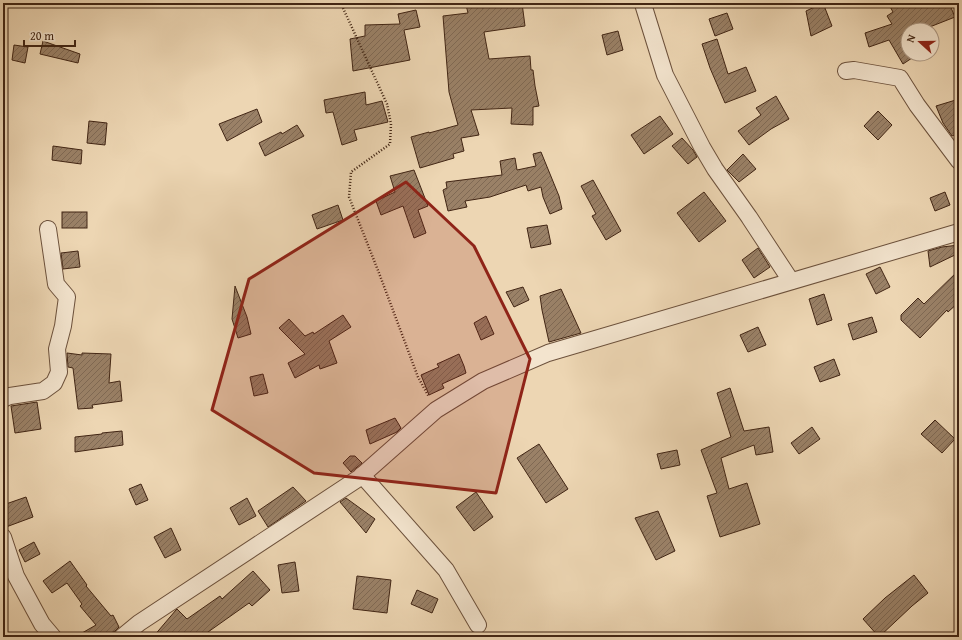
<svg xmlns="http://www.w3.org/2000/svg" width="962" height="640" font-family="'Gentium Book Plus',serif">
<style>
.building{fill:url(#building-hatch);stroke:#412514}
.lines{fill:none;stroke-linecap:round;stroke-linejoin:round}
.street-casing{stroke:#6c513c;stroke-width:18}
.path{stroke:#412514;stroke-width:2.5;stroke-dasharray:1 2;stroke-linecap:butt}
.street{stroke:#f3e4ce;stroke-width:16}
.marked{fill:#8f2418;fill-opacity:0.2;stroke:#8f2418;stroke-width:3;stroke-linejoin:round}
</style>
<defs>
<pattern id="building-hatch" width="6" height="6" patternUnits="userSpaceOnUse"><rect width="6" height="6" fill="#9a8167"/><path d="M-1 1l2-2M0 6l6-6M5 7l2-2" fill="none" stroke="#7f6954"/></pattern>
</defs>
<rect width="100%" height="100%" fill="#edd6b3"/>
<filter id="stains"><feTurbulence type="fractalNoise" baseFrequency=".005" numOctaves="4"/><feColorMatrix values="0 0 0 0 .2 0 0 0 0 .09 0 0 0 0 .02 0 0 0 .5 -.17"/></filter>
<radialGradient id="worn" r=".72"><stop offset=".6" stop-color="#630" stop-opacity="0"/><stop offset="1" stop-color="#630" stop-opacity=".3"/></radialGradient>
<g class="building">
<polygon points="473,3 481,3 482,8 496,3 498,3 499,5 510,3 522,3 525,26 484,32 489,59 530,56 531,70 533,70 535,86 539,106 533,107 533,125 511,124 512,108 471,110 479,135 461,138 464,151 453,154 454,158 420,168 411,137 429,132 429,133 458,125 449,92 443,16 468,13 466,5"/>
<polygon points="823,3 832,26 811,36 806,11"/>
<polygon points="888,3 949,3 955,17 922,30 908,30 908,54 918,54 903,64 889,40 869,47 865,33 892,24 887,16 893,12"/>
<polygon points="416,10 420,27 404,30 410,60 353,71 350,39 365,36 365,25 400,24 398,14"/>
<polygon points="727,13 733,29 715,36 709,19"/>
<polygon points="618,31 623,50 607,55 602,35"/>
<polygon points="717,39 728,74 746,67 756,91 725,103 710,68 702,44"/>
<polygon points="43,41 80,54 78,63 40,54"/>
<polygon points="14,45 28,47 25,63 12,60"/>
<polygon points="365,92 366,105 382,101 388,122 354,130 357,140 342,145 333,112 326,113 324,100"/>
<polygon points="776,96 789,119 771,129 749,145 738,131 761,115 756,108"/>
<polygon points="959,99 959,133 952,136 943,123 936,106"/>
<polygon points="257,109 262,122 227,141 219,124"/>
<polygon points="878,111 892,125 878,140 864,126"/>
<polygon points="660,116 673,134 644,154 631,135"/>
<polygon points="89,121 107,123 105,145 87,143"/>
<polygon points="297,125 304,136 265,156 259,143 281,132 282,134"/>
<polygon points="682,138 693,150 697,157 688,164 672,146"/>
<polygon points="53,146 82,150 81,164 52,160"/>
<polygon points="541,152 559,196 562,209 550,214 543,197 541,187 528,191 526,185 490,197 465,201 467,207 448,211 443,190 447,188 446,182 502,175 500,161 515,158 517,170 536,166 533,154"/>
<polygon points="743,154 756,169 739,182 727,170"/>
<polygon points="414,170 428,206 418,210 426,233 414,238 403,206 381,215 376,201 395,192 390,176"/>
<polygon points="593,180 621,231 606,240 592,216 596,214 581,186"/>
<polygon points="704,192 726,221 699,242 677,213"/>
<polygon points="945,192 950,205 935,211 930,198"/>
<polygon points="338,205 343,220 317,229 312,215"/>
<rect x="62" y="212" width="25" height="16"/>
<polygon points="547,225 551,244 531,248 527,228"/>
<polygon points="959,245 959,253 930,267 928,251 942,247"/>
<polygon points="758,248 770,267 754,278 742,260"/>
<polygon points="78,251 80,267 63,269 61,253"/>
<polygon points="880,267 890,287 876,294 866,274"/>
<polygon points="959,270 959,302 948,312 947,310 920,338 901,320 901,315 918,298 924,304"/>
<polygon points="235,286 247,317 251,334 238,338 232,319"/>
<polygon points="523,287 529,300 514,307 506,292"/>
<polygon points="561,289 581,333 549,342 542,310 540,296"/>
<polygon points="824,294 832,320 817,325 809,299"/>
<polygon points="343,315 351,327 329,341 337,363 320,369 319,365 295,378 288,363 305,354 279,328 289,319 305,336 313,332 314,334"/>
<polygon points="486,316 494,334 481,340 474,323"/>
<polygon points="872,317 877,332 853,340 848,324"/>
<polygon points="758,327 766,345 748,352 740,335"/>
<polygon points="67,353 82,355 82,353 111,354 109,383 120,381 122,401 92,405 93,408 78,409 73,368 68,367"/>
<polygon points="459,354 464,366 466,373 442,384 444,388 429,395 421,375 439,367 437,364"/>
<polygon points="834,359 840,375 820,382 814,367"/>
<polygon points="263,374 268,393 254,396 250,377"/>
<polygon points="730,388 744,431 769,427 773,452 756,455 754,445 721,458 729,489 747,483 760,524 720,537 707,496 717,493 701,450 731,437 717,393"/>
<polygon points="37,402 41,429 15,433 11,406"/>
<polygon points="395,418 401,428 397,432 370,444 366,430"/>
<polygon points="935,420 955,439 942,453 921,434"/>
<polygon points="812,427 820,439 799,454 791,443"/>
<polygon points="122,431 123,445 75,452 75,437 102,434 102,433"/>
<polygon points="539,444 568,489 546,503 517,458"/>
<polygon points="677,450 680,465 661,469 657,454"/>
<polygon points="350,456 355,456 362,463 351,472 343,463"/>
<polygon points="141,484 148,500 136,505 129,489"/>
<polygon points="293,487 306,501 268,527 258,511"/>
<polygon points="476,492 493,517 474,531 456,507"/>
<polygon points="26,497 33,517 6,527 3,517 3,505"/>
<polygon points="247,498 256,516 239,525 230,508"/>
<polygon points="346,498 375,519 366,533 340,502"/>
<polygon points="658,511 675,551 656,560 635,518"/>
<polygon points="171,528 181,550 165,558 154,537"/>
<polygon points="34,542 40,554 25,562 19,550"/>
<polygon points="70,561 87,585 86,586 111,616 113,615 119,627 115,631 105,637 75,637 96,625 80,606 82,604 67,583 52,593 43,581"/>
<polygon points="295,562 299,591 282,593 278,565"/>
<polygon points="253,571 270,590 252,606 249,603 201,637 153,637 176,610 177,609 187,619 220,596 222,599"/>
<polygon points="914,575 928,593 912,606 879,637 863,619 885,598"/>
<polygon points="357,576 391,580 387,613 353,609"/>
<polygon points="417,590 438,599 432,613 411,604"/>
</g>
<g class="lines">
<g class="street-casing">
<g id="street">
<polyline points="643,4 665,75 702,147 715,169 749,217 791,281"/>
<polyline points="846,71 854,70 900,78 917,105 959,161"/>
<polyline points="3,399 10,396 43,391 54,383 59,372 57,349 63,326 67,297 56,284 48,229"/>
<polyline points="362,475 446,570 478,625"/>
<polyline points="3,537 16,576 42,624 53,637"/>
<polyline points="122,637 139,623 359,478 436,410 483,381 548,353 959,232"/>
</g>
</g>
<polyline class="path" points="343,8 387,104 391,124 390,144 351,172 349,197 379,273 418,377 429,397"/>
<use href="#street" class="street"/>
</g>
<path class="marked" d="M406,182L474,246L530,359L496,493L314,473L212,410L249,279Z"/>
<rect width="962" height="640" fill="none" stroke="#edd6b3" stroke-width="16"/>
<rect x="4" y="4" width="954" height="632" fill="none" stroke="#412514" stroke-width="2"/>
<rect x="8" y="8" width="946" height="624" fill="none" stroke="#412514"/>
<g transform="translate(920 42) rotate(291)"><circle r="19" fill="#f3e4ce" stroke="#ac9884"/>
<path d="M0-3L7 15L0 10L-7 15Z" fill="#8f2418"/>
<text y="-6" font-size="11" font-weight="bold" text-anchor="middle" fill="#412514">N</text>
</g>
<path d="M24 40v6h51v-6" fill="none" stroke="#412514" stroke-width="2"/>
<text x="30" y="40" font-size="12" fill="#412514" stroke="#f3e4ce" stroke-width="3" paint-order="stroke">20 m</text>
<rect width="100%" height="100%" filter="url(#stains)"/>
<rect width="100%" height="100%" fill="url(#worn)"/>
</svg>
